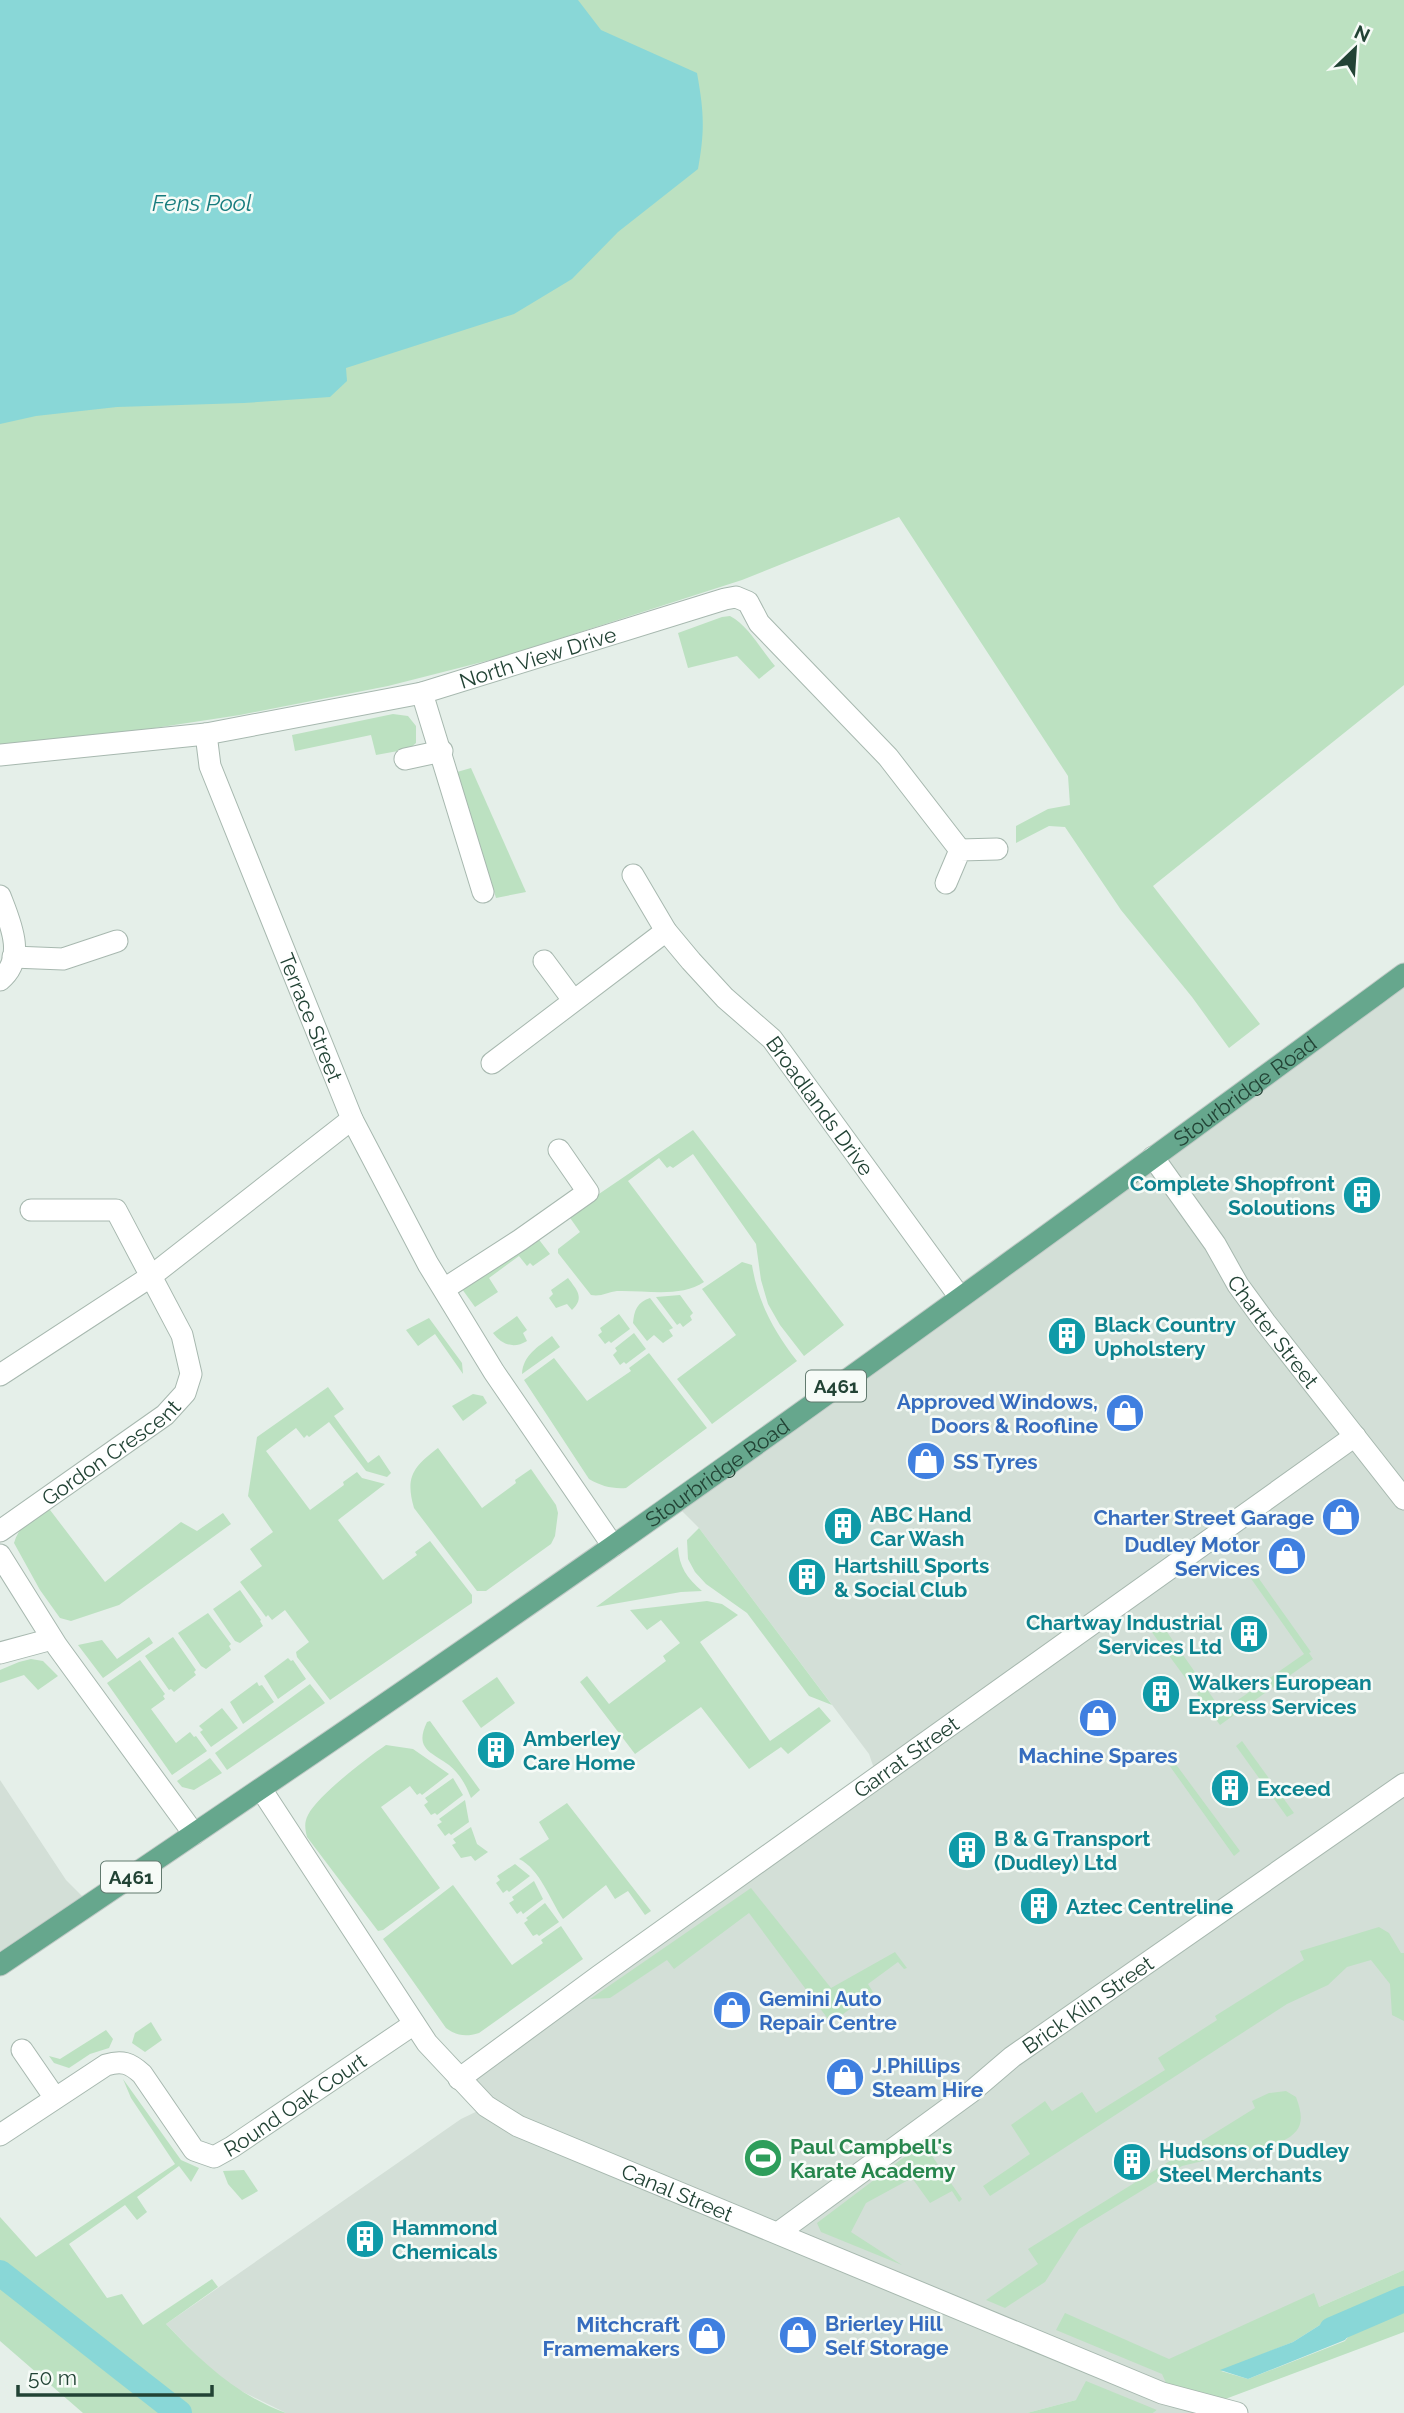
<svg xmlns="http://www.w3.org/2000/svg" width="1404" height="2413" font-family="Raleway,sans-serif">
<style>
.built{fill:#d3dfd7}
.green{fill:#bce1c1;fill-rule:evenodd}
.water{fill:#89d7d7}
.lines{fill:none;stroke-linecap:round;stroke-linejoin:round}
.canal{stroke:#89d7d7;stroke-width:26}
.minor-casing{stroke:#a7b8af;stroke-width:23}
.major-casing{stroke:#c1cac6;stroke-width:23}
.minor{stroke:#fff;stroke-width:21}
.major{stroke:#66a78d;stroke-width:21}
.labels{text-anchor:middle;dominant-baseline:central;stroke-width:5;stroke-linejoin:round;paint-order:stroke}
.shield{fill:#f6fbf7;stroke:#627a6f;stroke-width:2}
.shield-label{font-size:19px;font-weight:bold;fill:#224335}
.street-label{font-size:21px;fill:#224335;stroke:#f6fbf7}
.culture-label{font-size:21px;font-weight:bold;fill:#0d838f;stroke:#f6fbf7;text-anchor:start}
.shop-label{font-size:21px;font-weight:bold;fill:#366cbe;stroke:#f6fbf7;text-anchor:end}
.leisure-label{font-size:21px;font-weight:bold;fill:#27864d;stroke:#f6fbf7;text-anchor:start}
.water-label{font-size:23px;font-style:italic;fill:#177c7e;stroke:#f6fbf7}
</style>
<rect width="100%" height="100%" fill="#e5efe9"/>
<g class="built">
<polygon points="1404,972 1404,2270 1273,2327 1179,2408 1195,2413 1153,2413 1157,2410 1076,2400 1027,2413 286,2413 235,2388 207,2366 166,2324 461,2119 486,2107 459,2079 877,1777 869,1754 699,1528 673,1502"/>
<polygon points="0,1780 66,1880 90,1904 0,1966"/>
</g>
<g class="green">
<polygon points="0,0 1404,0 1404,685 1153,886 1260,1024 1229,1048 1192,997 1121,910 1065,827 1049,826 1016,843 1016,826 1048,809 1070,805 1068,776 899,517 742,580 506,656 388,686 240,715 128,732 0,747"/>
<path d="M730,616C749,626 761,650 775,666L759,679L737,656L688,668L678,633L722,617Z"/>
<polygon points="393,714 408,716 416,726 416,743 409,749 376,755 371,735 295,751 292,735"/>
<polygon points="471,768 526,892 496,898 457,772"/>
<path d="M693,1130L844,1325L804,1356L780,1325L768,1304L761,1280L756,1244L693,1154L673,1168L670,1166L667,1168L659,1158L628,1181L704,1282C681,1298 645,1290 617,1291C608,1292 601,1297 591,1295L558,1253V1249L580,1232L568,1215Z"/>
<polygon points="537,1237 550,1254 533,1266 530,1263 527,1266 519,1256 489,1278 498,1292 475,1307 462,1289"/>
<path d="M742,1262L752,1265C758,1303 774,1331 797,1361L712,1424L677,1379L736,1335L702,1289Z"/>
<path d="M568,1278C577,1290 585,1298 572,1310L567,1304L556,1308L549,1298L553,1294L551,1290Z"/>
<polygon points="680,1295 693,1313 690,1316 692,1320 683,1327 680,1323 677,1325 656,1297"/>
<path d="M650,1298L673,1328L669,1330L673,1336L663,1343L654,1335L647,1341L633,1323C634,1311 637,1302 650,1298Z"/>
<polygon points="619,1314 630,1329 611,1343 609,1341 605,1344 598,1335 602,1332 600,1328"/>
<path d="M517,1316L527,1330L523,1333L527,1341C514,1349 502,1345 493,1333Z"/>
<polygon points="429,1318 462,1363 463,1374 435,1334 418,1346 406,1330"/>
<polygon points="634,1333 646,1349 626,1364 624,1362 620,1365 613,1355 617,1351 615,1348"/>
<path d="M552,1336L560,1347L522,1374C523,1355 538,1347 552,1336Z"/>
<path d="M649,1353L707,1428L626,1488C612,1489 601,1486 589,1479L524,1380L554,1358L587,1401L631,1371L629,1368Z"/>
<polygon points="328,1387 344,1409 334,1416 368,1463 379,1455 391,1473 387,1477 366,1471 329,1422 309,1437 307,1435 304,1438 296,1428 266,1451 310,1510 344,1485 343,1482 357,1472 362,1478 385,1484 338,1520 383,1580 417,1555 415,1552 430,1541 472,1595 472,1603 330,1700 297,1657 296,1652 309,1642 285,1610 272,1620 268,1615 266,1617 240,1582 262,1566 250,1549 273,1532 248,1496 257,1437"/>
<polygon points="473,1394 483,1396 487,1403 463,1421 452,1406"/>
<path d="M438,1448L482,1508L516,1483L515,1480L531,1469L556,1505L558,1513L555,1536L551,1544L486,1591H477L414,1508C405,1477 413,1467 438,1448Z"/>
<path d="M47,1506L105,1582L181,1522L197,1531L223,1513L231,1524L119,1605L71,1621L60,1618L40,1590L14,1543C19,1525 33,1517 47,1506Z"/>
<polygon points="699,1528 832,1705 809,1696 747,1613 706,1584 695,1572 688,1559 687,1540"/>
<path d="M678,1547C679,1567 687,1578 702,1591L681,1592L596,1607Z"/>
<polygon points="1250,1566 1311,1652 1309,1653 1313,1659 1220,1725 1148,1627 1158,1619 1222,1711 1304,1654 1245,1570"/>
<polygon points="240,1590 261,1620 260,1621 263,1626 240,1643 235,1641 213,1609"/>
<polygon points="707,1601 722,1604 738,1615 700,1642 770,1741 819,1707 831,1721 788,1754 781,1747 749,1769 701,1707 635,1754 580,1682 587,1676 609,1704 666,1661 663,1656 680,1643 661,1620 647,1630 630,1610"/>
<polygon points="208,1613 231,1644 229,1646 231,1650 206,1669 201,1666 178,1633"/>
<polygon points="149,1637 153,1643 103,1678 78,1645 102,1640 117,1659"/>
<polygon points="173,1637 196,1670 194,1672 196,1675 174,1692 171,1689 169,1690 145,1656"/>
<polygon points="288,1658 291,1661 293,1660 306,1679 278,1699 264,1676"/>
<polygon points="31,1659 43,1661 58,1676 38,1690 24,1675 0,1683 0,1670 19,1662"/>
<polygon points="140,1660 165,1694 163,1696 165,1699 151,1709 176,1743 190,1732 194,1737 196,1736 207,1751 172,1775 107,1683"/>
<polygon points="497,1677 515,1703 481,1728 462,1701"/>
<polygon points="257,1682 259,1686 262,1685 274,1702 243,1724 230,1702"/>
<polygon points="310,1684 325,1703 227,1770 215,1753"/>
<polygon points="222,1708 238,1728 211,1747 200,1732 203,1730 199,1726"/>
<path d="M430,1721L480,1790L471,1798C466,1785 460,1774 449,1765C431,1752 414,1749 427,1722Z"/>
<polygon points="1242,1741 1294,1813 1287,1817 1236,1746"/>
<path d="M386,1745L413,1749L449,1774L422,1795L420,1793L417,1795L410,1786L381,1807L440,1888L383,1930L378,1931L307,1837C305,1828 304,1823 308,1815C318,1795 367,1758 386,1745Z"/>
<polygon points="1169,1755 1240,1851 1234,1856 1164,1758"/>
<polygon points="210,1758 222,1773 194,1790 182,1787 177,1781"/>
<polygon points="453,1778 463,1795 437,1815 435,1813 431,1815 424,1805 428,1802 425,1798"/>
<polygon points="465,1800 469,1822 451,1835 449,1833 445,1836 437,1825 442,1822 439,1819"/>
<path d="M567,1803L651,1911L645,1915L628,1891L615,1899L606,1885L563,1919C550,1900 540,1869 519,1859L549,1839L539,1822Z"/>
<polygon points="471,1827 477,1844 488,1852 475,1861 471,1856 461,1858 452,1845 456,1843 453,1839"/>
<polygon points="515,1864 530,1876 509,1892 507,1890 503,1893 496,1883 500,1880 497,1876"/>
<polygon points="534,1881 543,1899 523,1914 521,1911 517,1914 509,1903 514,1900 512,1897"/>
<path d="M453,1885L512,1965L543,1943L541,1940L561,1926L583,1959L479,2033C466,2037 457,2036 446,2028L383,1939Z"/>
<polygon points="751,1888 831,1988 895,1952 907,1968 904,1969 898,1962 868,1984 873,1992 831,2023 749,1913 674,1969 667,1960 610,1998 590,1999"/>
<polygon points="545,1903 559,1922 539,1936 537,1934 533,1936 524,1923 528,1920 526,1918"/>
<polygon points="1379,1927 1389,1933 1401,1953 1404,1953 1404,2021 1392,2015 1390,1984 1371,1960 1347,1967 1328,1985 1287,2004 990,2196 983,2186 1030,2154 1011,2125 1045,2101 1052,2111 1082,2092 1096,2113 1165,2070 1158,2058 1217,2020 1215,2016 1304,1960 1300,1951"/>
<polygon points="151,2022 162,2040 145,2052 132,2043 135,2033"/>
<polygon points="106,2030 113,2039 109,2048 90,2054 69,2068 54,2063 49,2056 60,2059"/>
<path d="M123,2079L181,2160L199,2168L191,2182L179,2166L137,2197L147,2212L137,2220L125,2205L69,2244L107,2298L122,2294L143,2325L212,2279L218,2287L166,2324C201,2361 236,2395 286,2413H83L0,2341V2217L36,2257L175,2164L131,2098Z"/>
<path d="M1286,2091L1296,2097C1304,2119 1304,2131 1281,2142L1182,2166L1079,2229L1045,2282L1005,2308L986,2300L1038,2264L1028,2249L1255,2108L1252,2101L1269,2093Z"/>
<polygon points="923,2143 962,2199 959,2202 952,2191 930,2203 912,2178 866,2203 851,2232 902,2265 821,2232 817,2223"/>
<polygon points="244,2170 258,2191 242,2200 228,2184 223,2171"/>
<path d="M1404,2270V2332L1220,2401L1167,2385L1162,2374L1056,2330L1065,2313L1169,2359L1314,2293L1319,2307ZM1373,2303L1345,2341L1248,2379L1221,2371L1293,2342L1331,2318Z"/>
<polygon points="1086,2381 1157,2410 1153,2413 1027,2413 1076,2400"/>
</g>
<g class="water">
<path d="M0,0H578L601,30L697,73C704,112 705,130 698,169L618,232L572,279L514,314L346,368L347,381L330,397L244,403L117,407L36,416L0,424Z"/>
<polygon points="1374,2302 1345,2340 1248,2379 1220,2370 1293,2342 1331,2318"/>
</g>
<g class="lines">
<g class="canal">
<polyline points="0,2273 179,2413"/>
<polyline points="1332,2330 1404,2299"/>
</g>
<g class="minor-casing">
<g id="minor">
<polyline points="422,693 483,892"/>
<path id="s1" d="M206,734L210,766L352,1119L428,1264L494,1372L613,1546"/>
<path id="s2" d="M0,755L206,734L422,693L725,599L736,597L748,602L759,623L888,757L960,850"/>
<polyline points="405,759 442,751"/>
<path id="s3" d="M633,875L666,931L691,961L725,998L772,1039L959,1296"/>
<polyline points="946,883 960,850 997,849"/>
<path d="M0,896C10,922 27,958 0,980"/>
<polyline points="13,957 63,959 117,941"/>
<polyline points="544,961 573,1000"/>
<polyline points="492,1063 666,931"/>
<path id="s4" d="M1153,1157L1215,1244L1238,1285L1265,1322L1404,1499"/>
<polyline points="444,1289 520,1240 588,1192 559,1150"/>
<polyline points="0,1375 150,1277 352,1119"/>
<path id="s5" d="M0,1531L165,1415L185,1393L191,1374L182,1335L116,1210H31"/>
<polyline points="0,1555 57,1646 194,1834"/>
<polyline points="0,1653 52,1639"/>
<path id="s6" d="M261,1789L427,2043L486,2106L518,2126L1162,2393L1237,2413"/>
<polyline points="22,2050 55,2098"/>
<path id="s7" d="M459,2079L599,1976L1355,1436"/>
<path id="s8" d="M0,2135L106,2065C122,2060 130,2063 142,2074L194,2150L214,2157L232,2147L414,2024"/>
<path id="s9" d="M778,2233L971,2092L1012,2057L1404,1784"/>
</g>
</g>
<g class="major-casing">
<g id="major">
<path id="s10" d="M0,1965C205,1827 410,1688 613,1546C879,1359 1142,1166 1404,974"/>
</g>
</g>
<use href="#minor" class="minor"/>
<use href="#major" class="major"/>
</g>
<defs>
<g id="building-disc" transform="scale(2.0125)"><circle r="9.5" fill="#0f9aa8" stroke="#f6fbf7"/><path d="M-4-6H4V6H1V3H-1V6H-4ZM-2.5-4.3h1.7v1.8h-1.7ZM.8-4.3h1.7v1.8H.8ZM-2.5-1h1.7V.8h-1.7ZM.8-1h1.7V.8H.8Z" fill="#fff"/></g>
<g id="shop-disc" transform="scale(2.0125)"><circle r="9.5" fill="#3f7fe0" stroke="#f6fbf7"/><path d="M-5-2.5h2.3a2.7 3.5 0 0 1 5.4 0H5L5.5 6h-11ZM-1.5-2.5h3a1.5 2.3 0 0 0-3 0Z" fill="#fff"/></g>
<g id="stadium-disc" transform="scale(2.0125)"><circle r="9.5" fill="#2e9e5b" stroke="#f6fbf7"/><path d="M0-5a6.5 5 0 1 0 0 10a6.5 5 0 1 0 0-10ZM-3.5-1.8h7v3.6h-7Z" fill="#fff"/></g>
</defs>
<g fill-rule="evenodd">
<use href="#building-disc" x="1362" y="1195"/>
<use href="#building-disc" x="1067" y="1336"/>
<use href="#shop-disc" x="1125" y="1413"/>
<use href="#shop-disc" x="926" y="1461"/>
<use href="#shop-disc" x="1341" y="1517"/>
<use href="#building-disc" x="843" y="1526"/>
<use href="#shop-disc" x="1287" y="1556"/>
<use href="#building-disc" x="807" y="1577"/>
<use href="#building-disc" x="1249" y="1634"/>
<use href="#building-disc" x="1161" y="1694"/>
<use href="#shop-disc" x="1098" y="1718"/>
<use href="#building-disc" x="496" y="1750"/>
<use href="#building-disc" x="1230" y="1788"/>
<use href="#building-disc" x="967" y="1850"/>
<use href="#building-disc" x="1039" y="1906"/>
<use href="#shop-disc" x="732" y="2010"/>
<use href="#shop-disc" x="845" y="2077"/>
<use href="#stadium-disc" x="763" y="2158"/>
<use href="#building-disc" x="1132" y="2162"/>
<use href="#building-disc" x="365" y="2239"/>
<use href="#shop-disc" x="798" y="2335"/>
<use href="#shop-disc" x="707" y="2336"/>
</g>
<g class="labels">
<g class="shield">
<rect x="806" y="1370.5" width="60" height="31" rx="5"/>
<rect x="101" y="1861.5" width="60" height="31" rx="5"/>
</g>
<g class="shield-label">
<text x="836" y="1386">A461</text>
<text x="131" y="1877">A461</text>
</g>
<g class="street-label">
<text stroke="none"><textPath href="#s2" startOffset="548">North View Drive</textPath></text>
<text stroke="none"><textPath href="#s1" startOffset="303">Terrace Street</textPath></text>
<text stroke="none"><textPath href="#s10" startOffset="1521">Stourbridge Road</textPath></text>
<text stroke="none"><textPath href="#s3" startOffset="299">Broadlands Drive</textPath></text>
<text stroke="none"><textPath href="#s4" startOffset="212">Charter Street</textPath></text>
<text stroke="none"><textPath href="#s5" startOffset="136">Gordon Crescent</textPath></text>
<text stroke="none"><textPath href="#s10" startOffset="870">Stourbridge Road</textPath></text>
<text stroke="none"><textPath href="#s7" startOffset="551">Garrat Street</textPath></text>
<text stroke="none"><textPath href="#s9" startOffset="385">Brick Kiln Street</textPath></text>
<text stroke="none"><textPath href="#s8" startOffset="376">Round Oak Court</textPath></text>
<text stroke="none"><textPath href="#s6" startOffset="600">Canal Street</textPath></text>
</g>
<g class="culture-label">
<text x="1335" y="1183" text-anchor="end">Complete Shopfront<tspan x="1335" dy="24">Soloutions</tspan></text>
<text x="1094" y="1324">Black Country<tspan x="1094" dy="24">Upholstery</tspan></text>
<text x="870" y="1514">ABC Hand<tspan x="870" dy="24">Car Wash</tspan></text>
<text x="834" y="1565">Hartshill Sports<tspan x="834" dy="24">&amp; Social Club</tspan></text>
<text x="1222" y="1622" text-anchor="end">Chartway Industrial<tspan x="1222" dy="24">Services Ltd</tspan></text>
<text x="1188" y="1682">Walkers European<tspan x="1188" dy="24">Express Services</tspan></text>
<text x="523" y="1738">Amberley<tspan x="523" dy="24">Care Home</tspan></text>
<text x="1257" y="1788">Exceed</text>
<text x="994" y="1838">B &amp; G Transport<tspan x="994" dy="24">(Dudley) Ltd</tspan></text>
<text x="1066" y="1906">Aztec Centreline</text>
<text x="1159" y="2150">Hudsons of Dudley<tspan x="1159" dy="24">Steel Merchants</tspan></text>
<text x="392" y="2227">Hammond<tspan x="392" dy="24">Chemicals</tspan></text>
</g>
<g class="shop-label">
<text x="1098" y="1401">Approved Windows,<tspan x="1098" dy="24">Doors &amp; Roofline</tspan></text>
<text x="953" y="1461" text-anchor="start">SS Tyres</text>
<text x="1314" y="1517">Charter Street Garage</text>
<text x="1260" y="1544">Dudley Motor<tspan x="1260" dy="24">Services</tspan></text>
<text x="1098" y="1755" text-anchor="middle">Machine Spares</text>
<text x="759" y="1998" text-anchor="start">Gemini Auto<tspan x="759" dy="24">Repair Centre</tspan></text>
<text x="872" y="2065" text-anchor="start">J.Phillips<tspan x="872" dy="24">Steam Hire</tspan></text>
<text x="825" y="2323" text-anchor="start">Brierley Hill<tspan x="825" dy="24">Self Storage</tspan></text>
<text x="680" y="2324">Mitchcraft<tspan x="680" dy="24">Framemakers</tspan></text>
</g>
<g class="leisure-label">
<text x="790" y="2146">Paul Campbell's<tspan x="790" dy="24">Karate Academy</tspan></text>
</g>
<g class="water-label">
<text x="202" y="202">Fens Pool</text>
</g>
</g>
<g transform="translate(1355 49) rotate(25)" stroke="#f6fbf7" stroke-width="5" paint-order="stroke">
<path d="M0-5L12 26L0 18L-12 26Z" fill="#224335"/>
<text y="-10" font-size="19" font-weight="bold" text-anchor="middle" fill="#224335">N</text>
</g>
<path d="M18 2385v10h194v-10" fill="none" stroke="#224335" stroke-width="3.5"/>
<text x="28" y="2385" font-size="21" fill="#224335" stroke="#f6fbf7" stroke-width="5" paint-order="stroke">50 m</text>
</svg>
